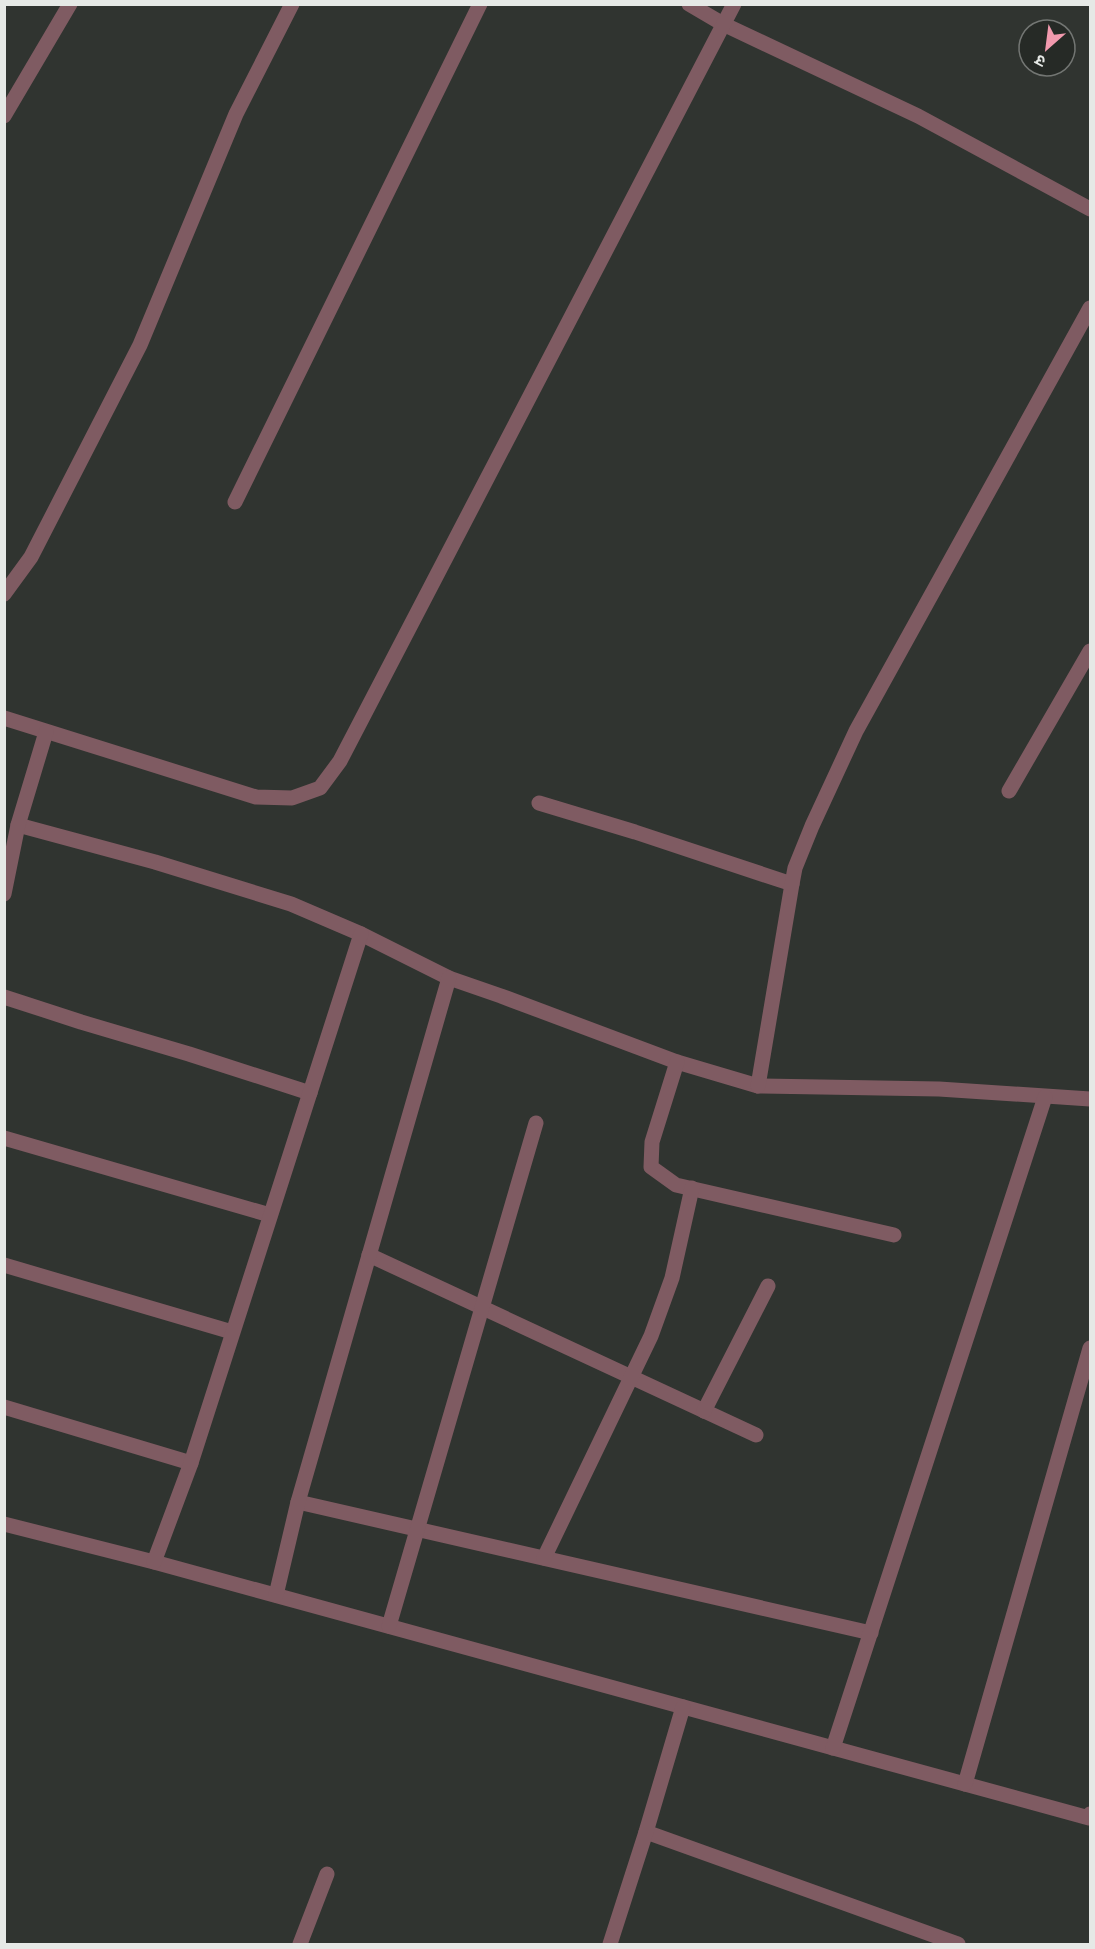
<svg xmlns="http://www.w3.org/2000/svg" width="1095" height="1949" font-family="Karla,'Noto Sans Devanagari',sans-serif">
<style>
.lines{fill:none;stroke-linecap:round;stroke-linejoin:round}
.minor{stroke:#7f5b62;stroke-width:15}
</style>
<rect width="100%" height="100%" fill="#303430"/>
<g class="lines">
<g class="minor">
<polyline points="689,4 723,24 918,116 1090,209"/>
<polyline points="4,116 70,4"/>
<polyline points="235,502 480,4"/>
<polyline points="4,594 31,557 140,345 236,114 292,4"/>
<polyline points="4,718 256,797 292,798 320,788 340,761 734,4"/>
<polyline points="1009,791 1090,651"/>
<polyline points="539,803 635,832 792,884"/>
<polyline points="18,825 155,862 291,904 361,934 449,978 501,996 677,1062 758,1086 939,1089 1090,1099"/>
<polyline points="4,894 18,825 46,732"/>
<polyline points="4,997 81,1022 189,1054 310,1093"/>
<polyline points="677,1062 652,1142 651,1167 676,1185 894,1235"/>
<polyline points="758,1086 792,884 795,868 812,826 856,731 1090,308"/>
<polyline points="4,1138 270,1215"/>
<polyline points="369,1255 756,1435"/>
<polyline points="4,1265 232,1332"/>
<polyline points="4,1407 191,1463"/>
<polyline points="704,1411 768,1286"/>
<polyline points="298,1502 871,1633"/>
<polyline points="4,1524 154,1562 1089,1818 1090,1814"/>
<polyline points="544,1558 651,1336 672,1278 692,1188"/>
<polyline points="154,1562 191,1463 361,934"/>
<polyline points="276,1595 298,1502 449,978"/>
<polyline points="389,1626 536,1123"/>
<polyline points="833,1748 1045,1097"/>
<polyline points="965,1784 1090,1348"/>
<polyline points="646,1832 958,1944"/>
<polyline points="300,1944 327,1874"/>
<polyline points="610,1944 646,1832 683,1707"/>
</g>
</g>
<rect width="1095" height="1949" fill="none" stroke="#e6e9e6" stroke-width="12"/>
<g transform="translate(1047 48) rotate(208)"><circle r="28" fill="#262a26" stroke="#737673" stroke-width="1.5"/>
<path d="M0-4.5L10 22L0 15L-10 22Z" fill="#f29aae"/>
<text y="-9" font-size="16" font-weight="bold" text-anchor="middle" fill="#e6e9e6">उ</text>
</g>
</svg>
